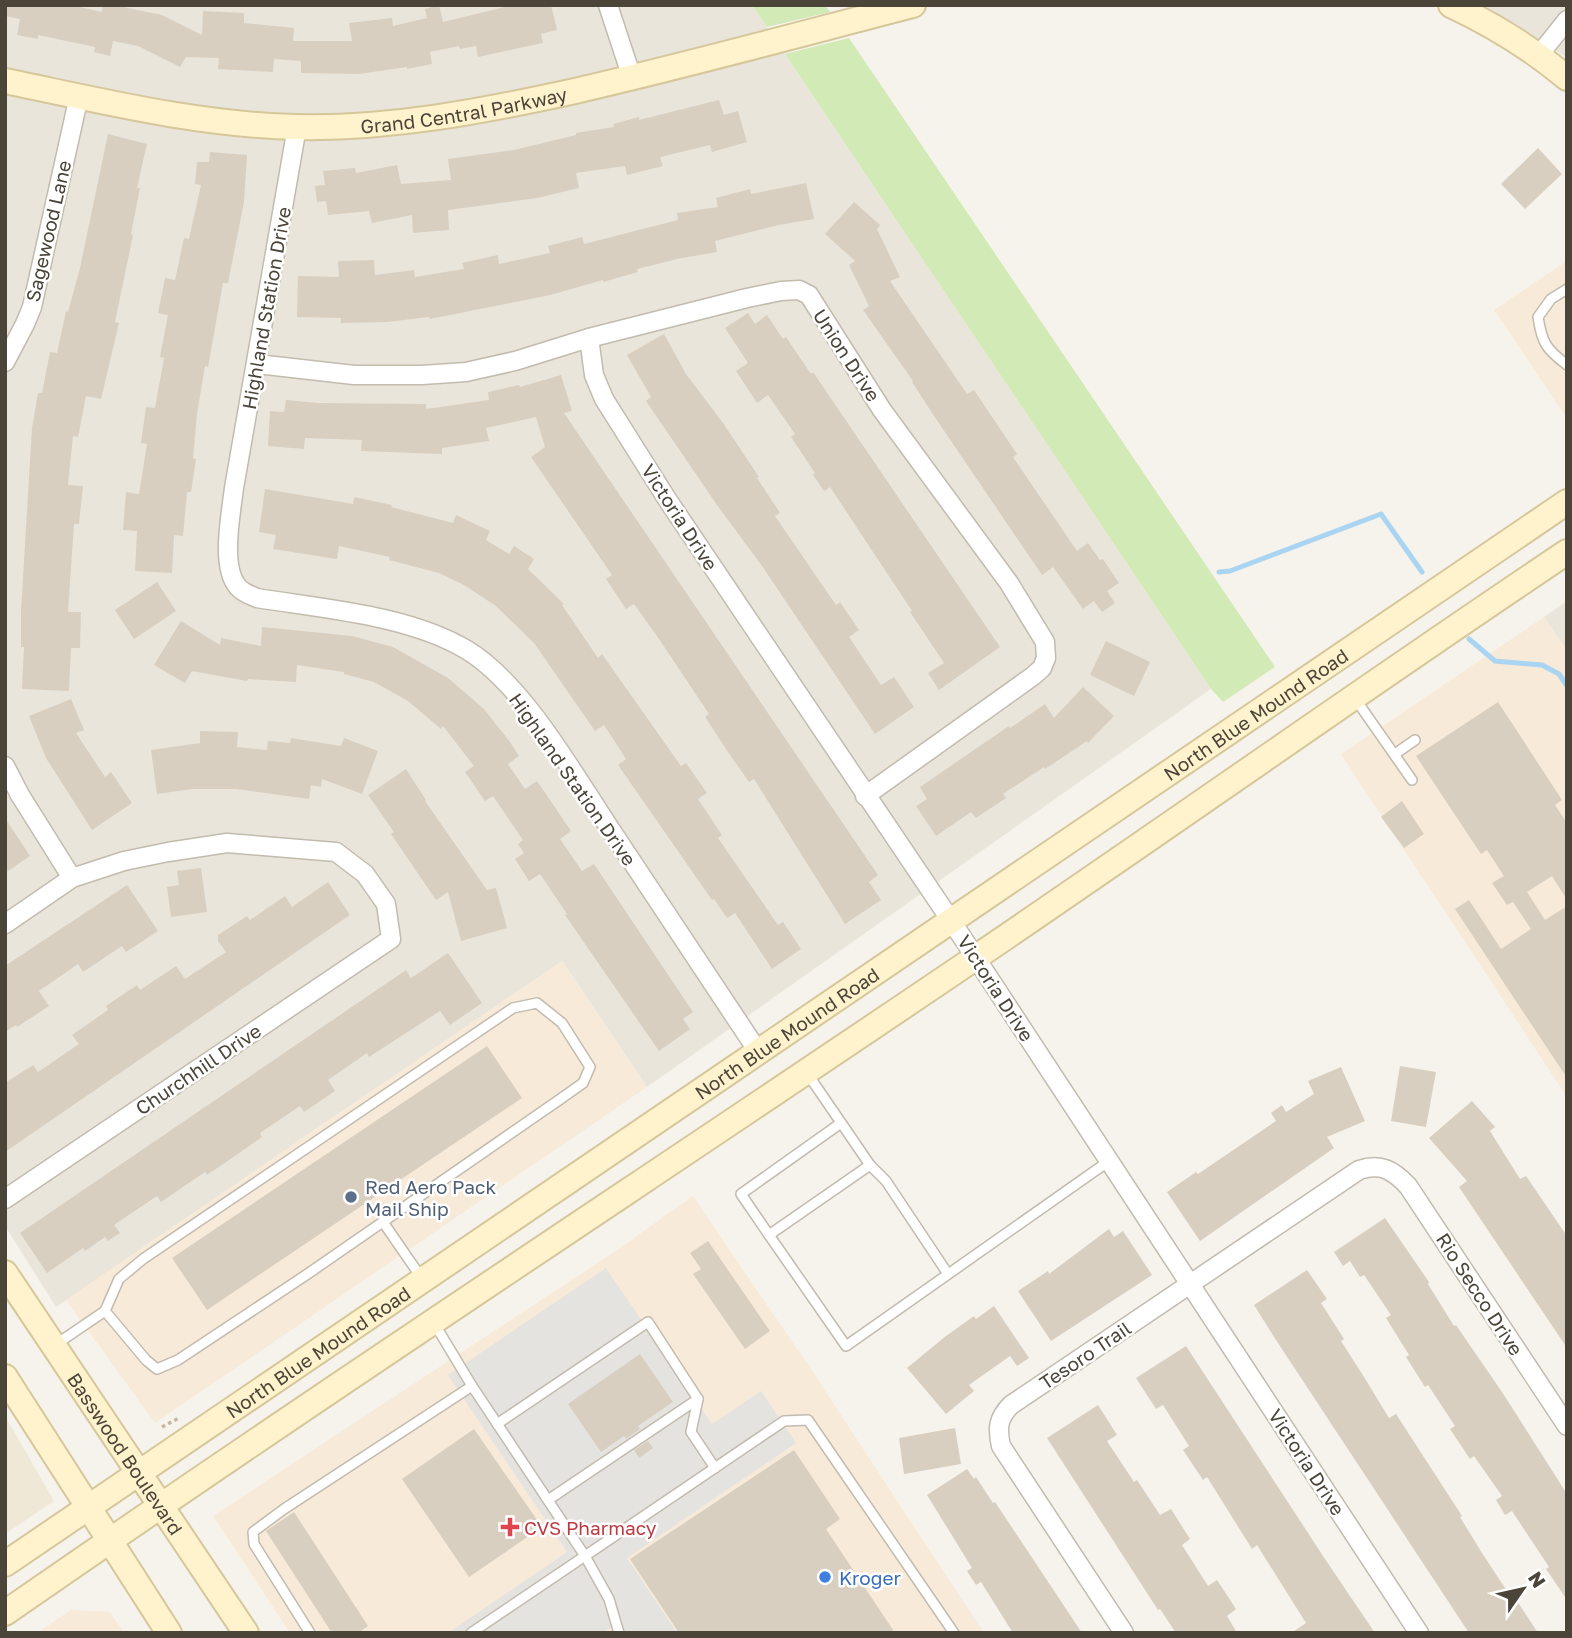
<svg xmlns="http://www.w3.org/2000/svg" width="1572" height="1638" font-family="'Golos Text',sans-serif">
<style>
.residential{fill:#eae5da}
.commercial{fill:#f7ead8}
.education{fill:#efe8d6}
.green{fill:#d2eab5}
.parking{fill:#e5e3e0}
.lines{fill:none;stroke-linecap:round;stroke-linejoin:round}
.stream{stroke:#a9d4f2;stroke-width:5}
.building{fill:#d8cfc1}
.lane-casing{stroke:#c2bbae;stroke-width:12}
.street-casing{stroke:#c2bbae;stroke-width:21}
.secondary-casing{stroke:#d6c79b;stroke-width:28}
.path{stroke:#c4b79f;stroke-width:3.5;stroke-dasharray:3.5 3.5;stroke-linecap:butt}
.lane{stroke:#fff;stroke-width:9}
.street{stroke:#fff;stroke-width:18}
.secondary{stroke:#fff3cd;stroke-width:24}
.service-dot{fill:#5c6f8a;stroke:#fff;stroke-width:2.5}
.health-dot{fill:#e0444e;stroke:#fff;stroke-width:2.5}
.shop-dot{fill:#3f7fe0;stroke:#fff;stroke-width:2.5}
.labels{text-anchor:middle;dominant-baseline:central;stroke-width:5;stroke-linejoin:round;paint-order:stroke}
.street-label{font-size:19px;fill:#4b4439;stroke:#fff}
.service-label{font-size:19px;fill:#4e5e75;stroke:#fff;text-anchor:start}
.health-label{font-size:19px;fill:#be3a42;stroke:#fff;text-anchor:start}
.shop-label{font-size:19px;fill:#366cbe;stroke:#fff;text-anchor:start}
</style>
<rect width="100%" height="100%" fill="#f6f3ec"/>
<g class="residential">
<polygon points="5,5 752,5 1211,689 647,1087 562,961 56,1307 5,1226"/>
<polygon points="1483,5 1567,5 1567,58"/>
<polygon points="1567,601 1567,650 1544,617"/>
</g>
<g class="commercial">
<polygon points="1567,261 1567,418 1494,310"/>
<polygon points="1544,617 1567,650 1567,1097 1341,754"/>
<polygon points="562,961 647,1087 155,1423 66,1300"/>
<polygon points="693,1196 810,1368 984,1633 290,1633 213,1516 620,1248"/>
<polygon points="71,1610 110,1612 124,1633 37,1633"/>
</g>
<polygon class="education" points="5,1416 54,1501 5,1534"/>
<g class="green">
<polygon points="752,5 825,5 830,12 767,27"/>
<polygon points="849,38 1275,667 1223,702 1211,689 785,54"/>
</g>
<polygon class="parking" points="606,1268 712,1424 761,1391 796,1443 627,1558 677,1633 618,1633 613,1626 602,1633 448,1633 567,1552 448,1375"/>
<g class="lines">
<g class="stream">
<polyline points="1219,572 1230,571 1381,514 1422,572"/>
<polyline points="1469,639 1495,661 1542,665 1559,674 1567,686"/>
</g>
</g>
<g class="building">
<polygon points="5,5 71,5 102,12 103,5 113,5 162,15 202,35 203,11 244,13 244,23 294,28 293,41 352,41 349,23 392,18 393,26 427,18 425,9 439,5 443,22 513,5 551,5 557,30 541,34 543,43 478,57 476,46 460,49 459,46 430,52 432,64 407,69 407,67 359,74 301,73 301,61 274,59 273,72 218,69 219,58 186,57 180,67 138,46 113,41 110,56 94,52 95,47 38,35 38,39 17,35 20,19 5,16"/>
<polygon points="719,100 724,115 738,111 747,142 712,152 710,145 660,157 663,166 627,175 625,166 576,173 579,188 537,198 448,210 449,230 413,233 412,215 372,223 369,211 328,215 326,201 317,202 315,186 325,185 323,171 355,168 356,173 397,165 401,184 451,180 448,159 514,150 576,135 576,133 614,127 613,124 639,117 639,120"/>
<polygon points="108,134 147,144 137,188 140,188 131,234 133,235 115,322 119,323 101,399 86,396 78,437 73,436 68,485 83,486 79,524 74,524 68,612 81,612 80,648 71,648 69,691 22,689 24,647 21,647 21,611 32,428 38,393 42,393 50,352 57,353 66,311 68,312 80,268"/>
<polygon points="1538,148 1562,174 1525,209 1501,184"/>
<polygon points="210,152 247,155 244,202 228,283 223,283 208,367 205,366 197,414 193,458 196,459 191,492 187,492 183,536 174,535 172,573 135,571 137,531 123,530 126,492 139,494 147,444 141,443 146,407 155,408 164,358 160,357 168,315 158,313 165,278 175,280 184,238 189,239 201,185 195,184 197,162 209,162"/>
<polygon points="806,183 814,219 779,225 715,241 717,252 677,259 637,269 638,272 603,282 603,280 550,295 430,319 429,317 387,322 341,323 341,318 297,317 298,276 339,277 338,261 374,260 375,275 414,270 415,277 464,269 462,263 498,255 499,264 550,253 548,246 582,237 584,244 678,220 677,213 718,207 716,198 750,189 751,194"/>
<polygon points="854,202 880,225 877,229 900,277 890,281 967,394 974,390 1017,454 1013,457 1077,551 1088,543 1100,560 1103,559 1119,583 1107,591 1115,603 1102,612 1094,601 1083,609 1053,567 1042,575 934,416 912,382 913,381 863,310 869,306 849,265 855,261 825,234"/>
<polygon points="748,313 755,324 767,315 783,339 786,337 811,374 813,372 1000,647 939,690 928,673 944,663 910,612 912,611 830,487 824,491 813,475 815,473 791,437 795,434 768,395 757,403 736,371 748,363 725,328"/>
<polygon points="664,334 686,374 723,423 759,477 757,478 780,513 775,516 836,605 840,602 859,630 849,637 881,685 894,677 914,707 875,734 762,566 717,505 646,401 651,397 627,355"/>
<polygon points="561,375 572,411 564,413 878,875 869,882 881,900 845,924 754,779 749,782 728,752 705,717 709,714 659,639 634,604 626,609 606,579 612,575 531,457 545,447 536,417 486,428 489,441 442,448 442,454 361,451 362,440 305,438 304,449 268,446 270,411 284,412 286,400 318,403 426,404 426,409 489,400 488,392 519,385 520,387"/>
<polygon points="265,489 353,504 354,497 392,505 391,507 453,523 456,515 490,531 486,540 509,554 514,546 534,559 528,569 564,604 562,605 598,658 602,654 681,766 686,763 707,793 698,799 722,835 718,838 778,925 783,922 801,949 772,969 735,913 727,918 714,899 712,900 618,765 626,759 604,725 595,731 534,643 496,606 464,585 439,573 389,560 390,557 339,546 337,559 273,549 276,535 259,532"/>
<polygon points="157,582 176,611 134,639 115,610"/>
<polygon points="181,621 220,645 221,638 261,646 262,627 352,636 393,647 448,678 484,709 510,742 519,756 508,764 525,789 537,781 571,831 560,839 582,871 594,864 693,1012 683,1019 690,1029 659,1051 565,915 567,914 540,874 529,881 515,859 524,853 518,844 523,840 493,796 485,801 465,772 474,766 443,726 441,729 408,701 374,682 344,674 344,672 297,665 296,682 248,679 247,681 192,671 185,683 154,665"/>
<polygon points="1106,641 1150,662 1134,696 1090,675"/>
<polygon points="1083,687 1114,716 1088,743 1087,741 1045,769 1044,767 1003,794 1006,798 976,818 971,812 936,836 916,806 927,799 920,787 1009,726 1010,728 1045,704 1054,718"/>
<polygon points="71,699 84,730 76,733 105,777 111,772 132,803 92,830 46,758 29,716"/>
<polygon points="1498,702 1562,800 1555,805 1567,823 1567,900 1552,876 1527,892 1545,920 1567,906 1567,1078 1455,909 1469,900 1501,949 1531,929 1513,902 1507,905 1492,883 1504,876 1487,850 1481,854 1416,756"/>
<polygon points="200,731 238,732 237,747 267,750 268,741 290,743 291,738 341,746 344,738 378,751 362,794 322,779 321,787 311,785 309,799 236,789 192,789 157,794 151,750 200,743"/>
<polygon points="406,769 426,800 425,801 487,890 496,888 507,928 461,941 448,892 436,900 391,834 394,832 368,795"/>
<polygon points="1402,801 1424,834 1404,848 1381,817"/>
<polygon points="5,818 30,856 5,873"/>
<polygon points="201,868 207,912 171,917 167,887 179,885 177,871"/>
<polygon points="328,882 350,915 5,1152 5,1083 33,1065 38,1072 79,1044 72,1035 108,1010 106,1006 137,985 140,990 176,966 185,979 226,952 218,941 218,935 247,916 250,920 285,896 292,907"/>
<polygon points="127,885 158,931 126,952 122,946 83,972 78,964 39,991 49,1006 17,1027 16,1025 5,1032 5,966"/>
<polygon points="448,953 482,1003 450,1025 440,1011 369,1057 367,1053 328,1080 335,1091 304,1112 300,1106 260,1133 262,1137 229,1160 207,1175 205,1172 161,1202 157,1196 114,1225 120,1233 108,1241 105,1237 85,1251 83,1248 47,1273 20,1233 406,970 411,978"/>
<polygon points="487,1046 522,1098 207,1310 172,1258"/>
<polygon points="1400,1066 1436,1072 1426,1127 1391,1121"/>
<polygon points="1341,1067 1365,1121 1327,1137 1334,1148 1200,1241 1167,1192 1196,1172 1198,1174 1276,1121 1271,1113 1282,1105 1286,1112 1314,1094 1308,1081"/>
<polygon points="1472,1101 1495,1127 1490,1131 1520,1179 1526,1176 1567,1236 1567,1348 1459,1187 1467,1181 1429,1138"/>
<polygon points="1385,1218 1429,1282 1428,1284 1454,1326 1456,1325 1504,1395 1567,1494 1567,1600 1546,1569 1549,1567 1512,1511 1505,1515 1496,1500 1502,1496 1474,1456 1470,1459 1450,1429 1455,1426 1428,1385 1425,1387 1406,1357 1409,1355 1386,1318 1391,1315 1364,1275 1360,1277 1350,1261 1343,1266 1334,1252"/>
<polygon points="1109,1229 1114,1237 1123,1231 1152,1275 1051,1341 1018,1291 1048,1271 1049,1274"/>
<polygon points="708,1241 770,1331 745,1349 693,1274 701,1269 690,1253"/>
<polygon points="1307,1270 1327,1299 1321,1303 1344,1339 1341,1341 1364,1377 1389,1418 1396,1414 1462,1516 1460,1517 1482,1553 1509,1594 1511,1592 1538,1633 1469,1633 1276,1340 1254,1305"/>
<polygon points="994,1306 1029,1358 1017,1366 1010,1356 969,1385 974,1391 946,1414 907,1368 946,1336 974,1316 976,1319"/>
<polygon points="1186,1346 1325,1559 1375,1633 1291,1633 1306,1623 1257,1545 1252,1549 1207,1477 1203,1480 1183,1450 1189,1446 1163,1405 1156,1409 1136,1378"/>
<polygon points="640,1354 673,1402 638,1426 640,1429 626,1439 624,1436 601,1452 568,1404"/>
<polygon points="1098,1405 1117,1435 1107,1441 1134,1482 1137,1480 1160,1515 1171,1509 1190,1539 1182,1545 1208,1586 1217,1580 1236,1609 1227,1616 1237,1633 1176,1633 1160,1609 1158,1610 1047,1438"/>
<polygon points="955,1428 961,1464 904,1474 899,1438"/>
<polygon points="474,1429 542,1527 469,1577 402,1479"/>
<polygon points="648,1441 653,1448 639,1458 634,1450"/>
<polygon points="794,1450 840,1519 826,1529 895,1633 679,1633 630,1559"/>
<polygon points="967,1469 974,1479 976,1477 993,1503 995,1502 1082,1633 1013,1633 981,1582 976,1585 967,1571 972,1568 927,1495"/>
<polygon points="294,1512 368,1626 358,1633 332,1633 266,1531"/>
</g>
<g class="lines">
<g class="lane-casing">
<g id="lane">
<path d="M1567,289L1551,299L1538,317C1542,343 1546,349 1567,365"/>
<polyline points="1354,697 1412,780"/>
<polyline points="1395,754 1415,740"/>
<polyline points="807,1073 870,1165 769,1235 741,1194 841,1123"/>
<polyline points="870,1165 886,1181 948,1274"/>
<polyline points="383,1222 423,1280"/>
<polyline points="769,1235 846,1346 1109,1161"/>
<polyline points="434,1323 472,1386 585,1556 471,1633"/>
<polyline points="55,1345 105,1311 119,1279 143,1259 513,1008 537,1003 562,1023 590,1067 583,1083 559,1100 309,1273 178,1360 157,1369 146,1360 105,1311"/>
<polyline points="497,1424 648,1322 698,1399 691,1432 715,1468"/>
<polyline points="548,1500 698,1399"/>
<polyline points="310,1633 254,1544 253,1532 284,1509 472,1386"/>
<polyline points="619,1633 609,1599 585,1556 784,1421 808,1420 954,1633"/>
</g>
</g>
<g class="street-casing">
<g id="street">
<polyline points="608,5 632,78"/>
<polyline points="1539,55 1567,20"/>
<path d="M297,127L234,488C231,514 220,567 238,587C243,593 250,595 257,598C324,609 409,615 467,650C523,684 573,773 609,827C659,902 709,977 759,1053"/>
<polyline points="589,338 594,375 604,399 667,499 964,940 1419,1633"/>
<polyline points="5,362 25,324 32,307 79,96"/>
<polyline points="257,364 354,375 422,375 466,372 515,361 589,338 747,298 781,291 799,290 809,295 882,410 1009,583 1045,642 1046,658 1042,668 1033,676 865,796"/>
<polyline points="5,766 20,795 72,878"/>
<polyline points="5,924 72,878 124,861 168,852 227,843 336,852 365,874 386,904 391,939 5,1199"/>
<path d="M1124,1633L1001,1446C997,1428 998,1418 1011,1405L1359,1170C1381,1163 1393,1170 1408,1186L1567,1426"/>
</g>
</g>
<g class="secondary-casing">
<g id="secondary">
<path d="M1451,5C1494,25 1531,48 1567,78"/>
<path id="s1" d="M5,81C102,101 198,125 297,127C391,129 484,111 575,91C688,65 801,34 913,5"/>
<path id="s2" d="M5,1273L246,1633"/>
<polyline points="5,1377 169,1633"/>
<path id="s3" d="M5,1564L1567,502"/>
<path d="M5,1613C325,1391 650,1178 972,960C1171,825 1367,686 1567,552"/>
</g>
</g>
<polyline class="path" points="162,1427 179,1418"/>
<use href="#lane" class="lane"/>
<use href="#street" class="street"/>
<use href="#secondary" class="secondary"/>
</g>
<circle class="service-dot" cx="351" cy="1197" r="7"/>
<path class="health-dot" d="M506.5 1516.5h7v7h7v7h-7v7h-7v-7h-7v-7h7z"/>
<circle class="shop-dot" cx="825" cy="1577" r="7"/>
<g class="labels">
<g class="street-label">
<text stroke="none"><textPath href="#s1" startOffset="464">Grand Central Parkway</textPath></text>
<text transform="translate(48 231) rotate(-77)">Sagewood Lane</text>
<text transform="translate(266 308) rotate(-80)">Highland Station Drive</text>
<text transform="translate(847 355) rotate(57)">Union Drive</text>
<text transform="translate(680 517) rotate(57)">Victoria Drive</text>
<text stroke="none"><textPath href="#s3" startOffset="1512">North Blue Mound Road</textPath></text>
<text transform="translate(573 779) rotate(55)">Highland Station Drive</text>
<text transform="translate(996 988) rotate(57)">Victoria Drive</text>
<text stroke="none"><textPath href="#s3" startOffset="945">North Blue Mound Road</textPath></text>
<text transform="translate(198 1069) rotate(-34)">Churchhill Drive</text>
<text transform="translate(1480 1294) rotate(57)">Rio Secco Drive</text>
<text stroke="none"><textPath href="#s3" startOffset="378">North Blue Mound Road</textPath></text>
<text transform="translate(1085 1355) rotate(-34)">Tesoro Trail</text>
<text stroke="none"><textPath href="#s2" startOffset="217">Basswood Boulevard</textPath></text>
<text transform="translate(1307 1462) rotate(57)">Victoria Drive</text>
</g>
<g class="service-label">
<text x="365" y="1186">Red Aero Pack<tspan x="365" dy="22">Mail Ship</tspan></text>
</g>
<g class="health-label">
<text x="524" y="1527">CVS Pharmacy</text>
</g>
<g class="shop-label">
<text x="839" y="1577">Kroger</text>
</g>
</g>
<rect width="1572" height="1638" fill="none" stroke="#4b4439" stroke-width="14"/>
<g transform="translate(1523 1589) rotate(56)" stroke="#ffffff" stroke-width="5" paint-order="stroke">
<path d="M0-5L12 26L0 18L-12 26Z" fill="#4b4439"/>
<text y="-10" font-size="19" font-weight="bold" text-anchor="middle" fill="#4b4439">N</text>
</g>
</svg>
